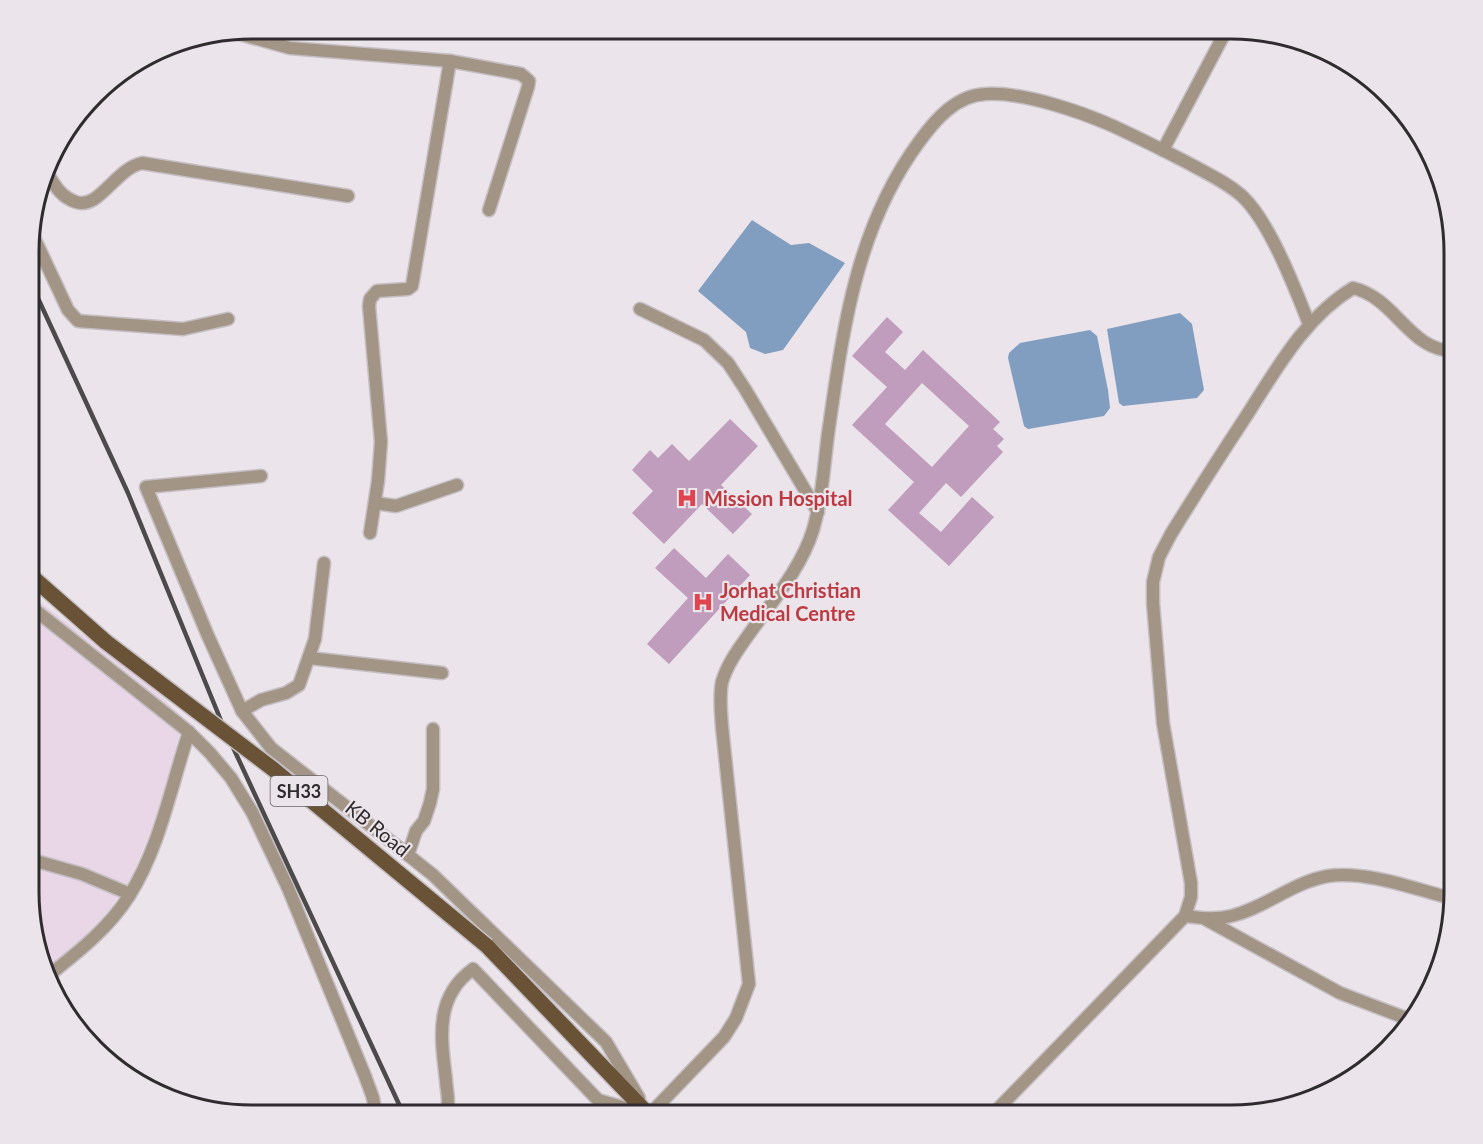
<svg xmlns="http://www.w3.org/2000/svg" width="1483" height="1144" font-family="Lato,sans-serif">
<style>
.medical{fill:#e9d6e7}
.water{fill:#819dc0}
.building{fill:#c09cbd;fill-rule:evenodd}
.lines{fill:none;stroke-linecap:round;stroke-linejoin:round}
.minor-casing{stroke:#c5bfc4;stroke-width:15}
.primary-casing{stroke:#c5bfc4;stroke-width:18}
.minor{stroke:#a29585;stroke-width:12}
.primary{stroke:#695236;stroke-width:15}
.rail{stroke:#4d4a4c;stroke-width:4.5}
.primary-bridge-casing{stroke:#c5bfc4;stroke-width:18;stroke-linecap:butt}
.primary-bridge{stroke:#695236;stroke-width:15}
.labels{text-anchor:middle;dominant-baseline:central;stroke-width:4.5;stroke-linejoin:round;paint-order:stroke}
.shield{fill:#ebe4ea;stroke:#676366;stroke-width:1.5}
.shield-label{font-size:18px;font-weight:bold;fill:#2f2c2e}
.health-label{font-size:20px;font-weight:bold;fill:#be3a42;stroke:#ebe4ea;text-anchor:start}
.street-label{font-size:20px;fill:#2f2c2e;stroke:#ebe4ea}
.rim{fill:none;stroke:#2f2c2e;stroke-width:3}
</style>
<rect width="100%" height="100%" fill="#ebe4ea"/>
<polygon class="medical" points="30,594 147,684 183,717 172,765 152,827 132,876 109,910 85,937 46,972 29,907"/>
<g class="water">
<polygon points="752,220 791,245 809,243 845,263 783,350 765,354 750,348 746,332 698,291"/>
<polygon points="1180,313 1192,324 1204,390 1197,398 1123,406 1119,403 1107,329"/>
<polygon points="1090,330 1097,336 1108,390 1110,408 1104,416 1028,429 1024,426 1008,358 1009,353 1020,343"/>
</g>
<g class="building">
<path d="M887,317L903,332L885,352L905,370L923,350L1000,422L993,429L1004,439L997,446L1003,452L961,497L946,483L919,513L941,532L972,497L994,517L949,566L888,510L914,482L852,425L887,387L852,356ZM922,383L969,426L932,467L885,424Z"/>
<polygon points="730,419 758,446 721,485 752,514 733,534 702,504 664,544 632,513 653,491 632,470 650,450 658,458 672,444 689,461"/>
<polygon points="674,548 706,578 728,554 750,575 669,664 647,644 688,598 655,568"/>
</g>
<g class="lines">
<g class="minor-casing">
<g id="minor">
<polyline points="232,32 290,48 450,61 521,74 529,81 528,87 489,210"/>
<polyline points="83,111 111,80"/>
<polyline points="1163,150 1227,29"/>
<path d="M47,173C55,186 61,197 76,202C99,210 115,169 142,163L348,196"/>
<polyline points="30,229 68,310 78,321 183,329 228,319"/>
<polyline points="640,309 704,340 728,363 745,389 818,512"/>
<polyline points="261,476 146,487 208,636 242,711 271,748 408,855"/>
<polyline points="375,503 396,506 457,485"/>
<polyline points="370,533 378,481 381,442 369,306 370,299 377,291 408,289 412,286 450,61"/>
<path d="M30,606L189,732C171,786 160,847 129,896C108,929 78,952 48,976"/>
<polyline points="309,658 442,673"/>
<polyline points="242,711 261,700 286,693 299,685 315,639 324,563"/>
<polyline points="433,729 433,789 430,803 424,821 416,831 408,855 433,875 606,1042 639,1098"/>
<polyline points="189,732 210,753 231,778 252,812 288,888 365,1076 373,1098 376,1115"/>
<polyline points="29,859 82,874 130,894"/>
<path d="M1185,916C1201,918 1216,920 1231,916C1265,908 1293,882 1328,876C1367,870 1417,890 1454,899"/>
<polyline points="1205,919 1340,993 1411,1020"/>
<polyline points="201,1105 239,1115"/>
<path d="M440,1115C442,1113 445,1111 447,1108C450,1101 446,1088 446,1080C441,1038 434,997 473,969L598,1100L649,1115"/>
<path d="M649,1115L724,1037L736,1018L749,984L722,727C721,712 719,697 722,682C727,665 737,651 747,637C770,604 801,569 813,530C822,499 824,466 828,434C843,331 855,229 919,142C935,120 956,95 986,94C1023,92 1079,111 1113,126C1139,138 1165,151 1190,164C1208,174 1228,183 1243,197C1270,223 1295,288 1309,324"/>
<path d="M992,1115L1185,916L1191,897V883L1163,723L1153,603V582L1159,557L1171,534C1195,495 1220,456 1245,418C1276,370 1304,318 1353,288C1396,298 1409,351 1454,351"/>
</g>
</g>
<g class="primary-casing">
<g id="primary">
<polyline points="30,575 106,642"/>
<polyline points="487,946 649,1115"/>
</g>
</g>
<use href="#minor" class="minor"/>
<use href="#primary" class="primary"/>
<polyline class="rail" points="30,281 128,493 224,728 404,1115"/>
<g class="primary-bridge-casing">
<polyline id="primary-bridge" points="106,642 273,769 487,946"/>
</g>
<use href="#primary-bridge" class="primary-bridge"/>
</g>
<defs>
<g id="hospital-bare" transform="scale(1.62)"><path d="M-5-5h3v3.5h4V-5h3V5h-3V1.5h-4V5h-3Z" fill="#e0444e" stroke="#ebe4ea" stroke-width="2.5" paint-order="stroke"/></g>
</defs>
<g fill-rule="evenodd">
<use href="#hospital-bare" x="687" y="498"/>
<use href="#hospital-bare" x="703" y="602"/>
</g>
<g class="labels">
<rect class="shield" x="270.5" y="776" width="57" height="30" rx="4.5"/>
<g class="shield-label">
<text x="299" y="791">SH33</text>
</g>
<g class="health-label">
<text x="704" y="498">Mission Hospital</text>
<text x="720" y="590">Jorhat Christian<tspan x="720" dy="23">Medical Centre</tspan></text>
</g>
<g class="street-label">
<text transform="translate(378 828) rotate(39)">KB Road</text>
</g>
</g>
<path d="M0 0H1483V1144H0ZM252 39H1231A213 213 0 0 1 1444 252V892A213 213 0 0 1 1231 1105H252A213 213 0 0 1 39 892V252A213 213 0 0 1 252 39Z" fill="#ebe4ea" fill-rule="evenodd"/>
<path class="rim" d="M252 39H1231A213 213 0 0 1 1444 252V892A213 213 0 0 1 1231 1105H252A213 213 0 0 1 39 892V252A213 213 0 0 1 252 39Z"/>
</svg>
